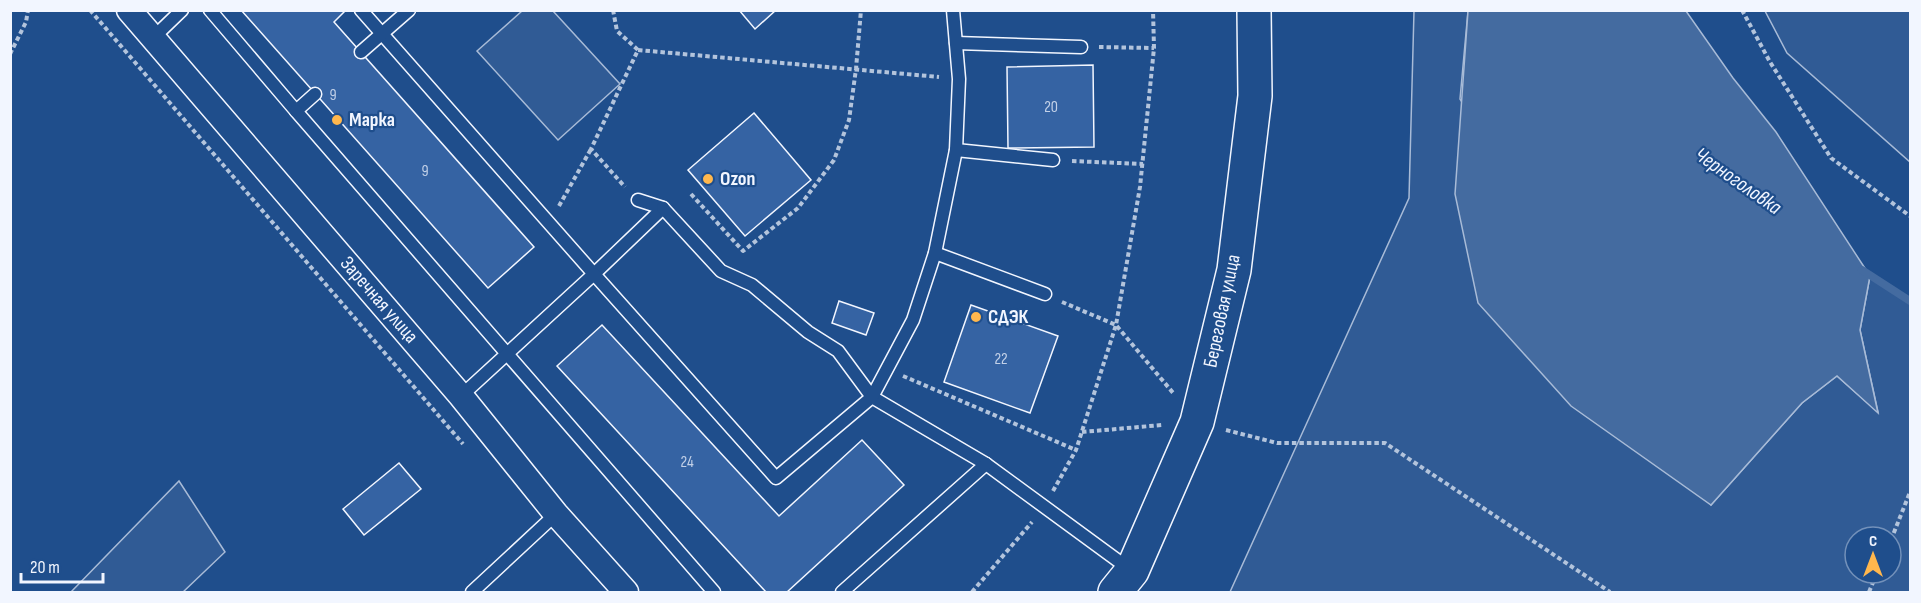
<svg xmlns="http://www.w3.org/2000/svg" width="1921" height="603" font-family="'Sofia Sans Condensed',sans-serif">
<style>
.built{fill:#305b95;stroke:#a8bbd7;stroke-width:1.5;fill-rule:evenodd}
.water{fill:#446ba0;stroke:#a8bbd7;stroke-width:1.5}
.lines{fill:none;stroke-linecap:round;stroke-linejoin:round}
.stream{stroke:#446ba0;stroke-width:8}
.building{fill:#3563a3;stroke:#f2f6ff;stroke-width:1.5}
.lane-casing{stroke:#f2f6ff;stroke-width:15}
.street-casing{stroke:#f2f6ff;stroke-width:27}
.secondary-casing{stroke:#f2f6ff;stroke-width:36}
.path{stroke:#b3c4dc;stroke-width:4;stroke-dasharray:4.5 3;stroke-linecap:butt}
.lane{stroke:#1f4e8c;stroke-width:12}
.street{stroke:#1f4e8c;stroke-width:24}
.secondary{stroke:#1f4e8c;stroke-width:33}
.poi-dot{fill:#ffb74d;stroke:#1f4e8c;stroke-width:2}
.labels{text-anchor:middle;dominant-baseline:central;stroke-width:4.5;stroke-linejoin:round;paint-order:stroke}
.number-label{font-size:16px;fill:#c3d1e8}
.poi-label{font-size:20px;font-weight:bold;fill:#f2f6ff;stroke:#1f4e8c;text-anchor:start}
.street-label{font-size:20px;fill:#f2f6ff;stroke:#1f4e8c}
.water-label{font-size:21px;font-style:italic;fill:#f2f6ff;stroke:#1f4e8c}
</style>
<rect width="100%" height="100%" fill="#1f4e8c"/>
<g class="built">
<polygon points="522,11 553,11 620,84 558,140 477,51"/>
<path d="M1414,11H1468L1460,99L1711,505L1802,403L1837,376L1878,412L1860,330L1870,276L1910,301V592H1230L1409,198ZM1855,537H1891V573H1855Z"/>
<polygon points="1765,11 1910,11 1910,162 1787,53"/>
<polygon points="179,481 225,552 183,592 71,592"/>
</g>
<polygon class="water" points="1468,11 1686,11 1733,78 1776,132 1870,276 1860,330 1878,413 1837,376 1802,403 1711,505 1571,406 1478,303 1455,194"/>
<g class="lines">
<polyline class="stream" points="1862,270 1910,301"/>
</g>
<g class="building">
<polygon points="241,10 346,10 334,22 534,247 488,288"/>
<polygon points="739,10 776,10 755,29"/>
<polygon points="1093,65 1094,147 1008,148 1007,67"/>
<polygon points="754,113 811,180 745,236 688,170"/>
<polygon points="839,301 874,313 866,335 832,323"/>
<polygon points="971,305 1058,336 1030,413 944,382"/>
<polygon points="602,325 779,516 862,440 904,485 787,592 766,592 557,366"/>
<polygon points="399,463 421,489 364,535 343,509"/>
</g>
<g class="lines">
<g class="lane-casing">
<g id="lane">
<polyline points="210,10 296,111 315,94"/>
<polyline points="361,10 594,274 663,208 638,200"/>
<polyline points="153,38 182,10"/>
<polyline points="956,43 1081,47"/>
<polyline points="361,52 409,10"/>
<polyline points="296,111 714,592"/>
<polyline points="956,150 1053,160"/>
<polyline points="663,208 721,271 752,285 808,332 838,351 872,397 986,464 1132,571"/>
<polyline points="935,253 1045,294"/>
<polyline points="461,396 594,274 776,478 872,397 913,320 935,253 956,150 959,79 953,10"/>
<polyline points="472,592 556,514"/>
<polyline points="842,592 986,464"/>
</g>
</g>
<g class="street-casing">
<polyline id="street" points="129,10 461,396 556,514 626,592"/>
</g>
<g class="secondary-casing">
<polyline id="secondary" points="1115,592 1132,571 1197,422 1234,270 1255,96 1254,10"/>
</g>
<g class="path">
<polyline points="90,10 463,444"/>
<polyline points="613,10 617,31 638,50 591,149 625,187"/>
<polyline points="1742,10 1770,62 1831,158 1910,216"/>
<polyline points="1099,47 1154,48"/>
<polyline points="638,50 939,77"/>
<polyline points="10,54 26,22 28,10"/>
<polyline points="1072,161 1143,164"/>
<polyline points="691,194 743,251 798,208 834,160 849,120 856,69 861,10"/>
<polyline points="559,206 591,149"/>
<polyline points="1062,302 1116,325 1174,394"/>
<polyline points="903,376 1076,450"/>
<polyline points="1226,430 1277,443 1385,443 1610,592"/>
<polyline points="1082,432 1162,425"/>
<polyline points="1053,491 1076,450 1116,325 1140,187 1154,48 1153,10"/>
<polyline points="1891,540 1910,492"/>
<polyline points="972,592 1032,522"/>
<polyline points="1869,592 1877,573"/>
</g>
<use href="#lane" class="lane"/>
<use href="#street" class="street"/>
<use href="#secondary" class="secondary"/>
</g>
<g class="poi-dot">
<circle cx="337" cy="120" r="6"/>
<circle cx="708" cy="179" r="6"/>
<circle cx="976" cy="317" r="6"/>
</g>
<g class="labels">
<g class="number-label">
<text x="333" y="95">9</text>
<text x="1051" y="107">20</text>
<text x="425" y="171">9</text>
<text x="1001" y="359">22</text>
<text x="687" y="462">24</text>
</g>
<g class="poi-label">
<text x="349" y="120">Марка</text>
<text x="720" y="179">Ozon</text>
<text x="988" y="317">СДЭК</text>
</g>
<g class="street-label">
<text transform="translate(379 300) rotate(49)">Заречная улица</text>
<text transform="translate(1222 311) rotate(-78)">Береговая улица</text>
</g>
<g class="water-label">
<text transform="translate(1738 181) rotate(35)">Черноголовка</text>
</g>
</g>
<rect width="1921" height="603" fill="none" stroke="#f2f6ff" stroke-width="24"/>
<g transform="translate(1873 555)"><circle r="28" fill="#1f4e8c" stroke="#7391ba" stroke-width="1.5"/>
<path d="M0-4.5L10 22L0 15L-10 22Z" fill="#ffb74d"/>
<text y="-9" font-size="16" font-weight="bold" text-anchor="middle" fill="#f2f6ff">С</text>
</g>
<path d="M21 573v9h82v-9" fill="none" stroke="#f2f6ff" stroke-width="3"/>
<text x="30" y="573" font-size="18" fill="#f2f6ff" stroke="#1f4e8c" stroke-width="4.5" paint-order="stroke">20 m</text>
</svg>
